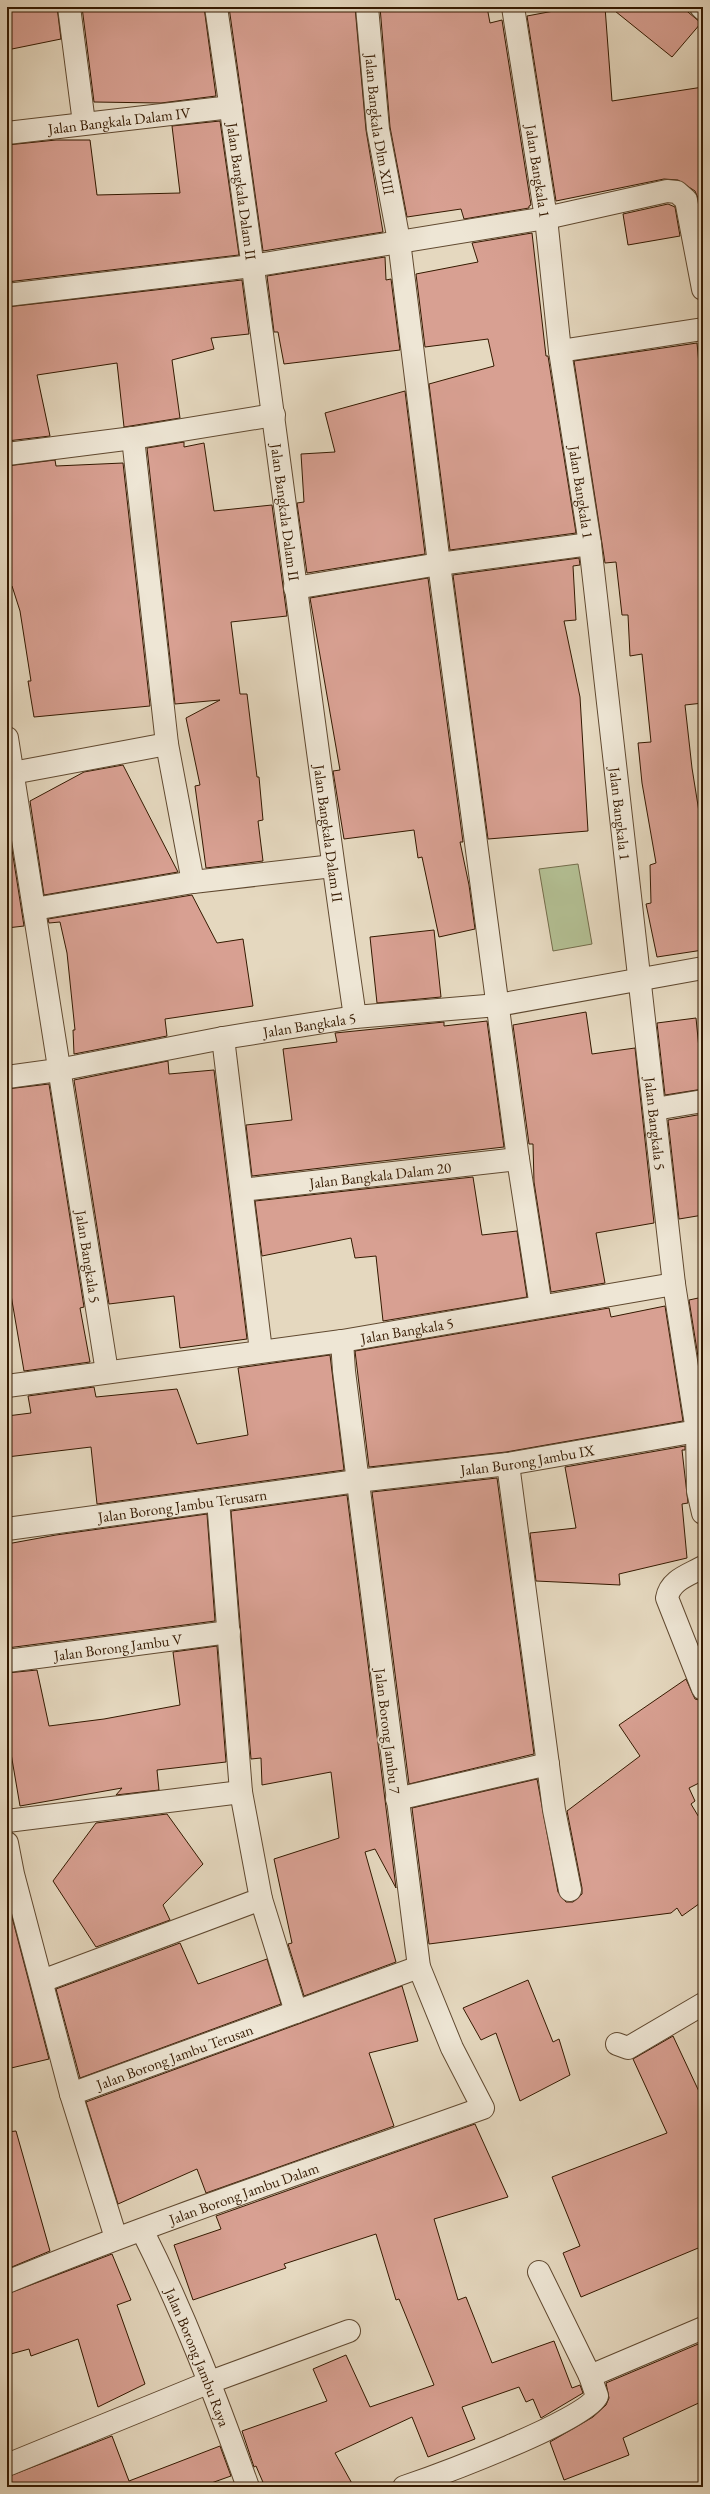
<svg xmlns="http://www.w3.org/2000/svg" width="710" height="2494" font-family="'EB Garamond',serif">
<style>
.grass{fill:#b3bf93;stroke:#746c4a}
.building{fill:#d8a092;stroke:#341900}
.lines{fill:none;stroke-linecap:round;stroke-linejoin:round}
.minor-casing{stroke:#604930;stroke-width:24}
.minor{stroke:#eee6d5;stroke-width:22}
.labels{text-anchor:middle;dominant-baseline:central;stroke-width:4;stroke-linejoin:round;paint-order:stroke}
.street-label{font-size:15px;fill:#341900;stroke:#eee6d5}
</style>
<rect width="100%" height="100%" fill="#e5d8bf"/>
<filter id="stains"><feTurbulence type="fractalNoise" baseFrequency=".005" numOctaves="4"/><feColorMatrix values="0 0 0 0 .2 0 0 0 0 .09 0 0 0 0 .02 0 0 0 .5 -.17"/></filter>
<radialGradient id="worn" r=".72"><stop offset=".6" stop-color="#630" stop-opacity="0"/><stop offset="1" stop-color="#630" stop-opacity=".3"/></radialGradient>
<polygon class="grass" points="578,864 592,944 553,951 539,869"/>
<g class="building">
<polygon points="7,7 57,7 61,39 7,50"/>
<polygon points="82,7 204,7 216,96 161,103 94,102"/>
<polygon points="229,7 355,7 366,130 383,232 263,251"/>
<polygon points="380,7 487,7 490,23 502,20 531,205 529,206 529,208 464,219 461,209 407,217 390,127"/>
<polygon points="575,7 605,7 612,101 703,87 703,222 698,198 695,191 678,180 664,179 556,201 527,16"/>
<polygon points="610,7 682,7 701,23 672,57"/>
<polygon points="220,121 239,255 7,282 7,145 56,140 90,140 97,195 180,193 172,126"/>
<polygon points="668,204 675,207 680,236 628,245 623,214"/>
<polygon points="532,233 546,356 548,356 576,533 450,550 429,384 494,366 488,339 425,347 416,274 478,262 472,243"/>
<polygon points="385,257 386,280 391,279 400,350 284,364 278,332 274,332 267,276"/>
<polygon points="242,280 249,334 211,338 214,349 172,360 180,418 124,427 117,363 37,375 50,436 7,441 7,307"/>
<polygon points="697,343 703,406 703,703 685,705 692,768 703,837 703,950 657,957 646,904 651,903 650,865 656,863 642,783 638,743 651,742 642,654 630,656 628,615 622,615 616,562 605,563 574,361"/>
<polygon points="405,391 425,554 307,573 297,503 304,502 301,454 335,452 325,413"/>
<polygon points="184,442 184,447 204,443 214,511 272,505 287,616 231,622 240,694 247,694 257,777 259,777 263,820 258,821 263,861 206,868 195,786 200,785 186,718 220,700 175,704 147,448"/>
<polygon points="55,460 56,466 123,463 150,706 34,717 28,681 31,681 20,611 12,586 7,586 7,466"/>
<polygon points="579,558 580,565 573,566 576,620 564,621 580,697 588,831 488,839 453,575"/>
<polygon points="428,578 463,842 460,842 469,885 475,929 439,937 422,857 418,858 414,830 344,839 333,771 340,770 310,598"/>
<polygon points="123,765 178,872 44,895 30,801 84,772"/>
<polygon points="7,818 24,926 7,928"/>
<polygon points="192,895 217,943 243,939 253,1006 165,1019 167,1036 74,1054 73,1030 75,1030 67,953 60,922 49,923 48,919"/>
<polygon points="434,930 441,997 377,1003 370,937"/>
<polygon points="586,1012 592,1054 635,1048 654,1223 596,1233 605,1283 551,1292 534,1182 533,1144 529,1144 513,1025"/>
<polygon points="696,1018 703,1089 665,1095 657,1023"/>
<polygon points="487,1021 504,1147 252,1176 246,1125 292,1120 283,1049 337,1042 335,1033 444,1022 444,1026"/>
<polygon points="168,1061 169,1074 214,1070 247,1339 180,1348 174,1296 109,1304 74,1080"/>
<polygon points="49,1084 84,1307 80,1308 90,1362 24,1371 11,1295 7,1296 7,1089"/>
<polygon points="703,1114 703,1215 679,1219 668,1120"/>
<polygon points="473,1177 482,1235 517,1231 527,1297 383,1321 376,1256 355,1258 351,1238 262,1256 255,1201"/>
<polygon points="703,1297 703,1388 689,1300"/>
<polygon points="665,1306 683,1421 506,1452 369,1467 355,1351 609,1308 611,1317"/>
<polygon points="330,1355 344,1470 97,1504 91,1447 7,1457 7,1416 31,1413 28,1396 94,1387 96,1397 177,1389 197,1444 248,1435 238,1368"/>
<polygon points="685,1446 685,1450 682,1450 688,1503 682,1504 687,1558 619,1574 620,1585 536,1581 530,1533 576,1528 565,1467"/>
<polygon points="497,1478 534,1754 409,1784 372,1492"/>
<polygon points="347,1495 396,1888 375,1849 365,1852 396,1962 304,1996 288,1944 292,1943 274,1859 339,1838 331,1772 262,1785 261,1758 251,1759 231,1511"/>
<polygon points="207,1514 215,1621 7,1648 7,1544 56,1535"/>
<polygon points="217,1646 226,1762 157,1770 159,1790 116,1795 122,1788 20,1806 7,1730 7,1673 37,1670 49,1726 104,1719 180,1705 173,1652"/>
<polygon points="686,1679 695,1699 703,1701 703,1781 689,1788 695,1801 691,1804 703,1824 703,1901 682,1916 677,1908 671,1913 429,1944 412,1808 537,1779 558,1892 566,1902 573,1902 582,1894 582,1888 567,1811 640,1756 619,1725"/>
<polygon points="167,1814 203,1864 163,1905 170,1920 96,1947 53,1881 96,1823"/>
<polygon points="12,1917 49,2059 7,2069 7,1918"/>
<polygon points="180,1943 198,1984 267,1959 281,2004 80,2078 56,1989"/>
<polygon points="528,1980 553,2042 559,2039 570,2075 520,2101 496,2033 481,2040 463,2008"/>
<polygon points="402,1986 418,2041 369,2053 394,2126 206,2193 197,2169 118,2204 86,2102"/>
<polygon points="673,2036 703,2100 703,2246 581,2297 563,2253 580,2246 552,2177 667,2133 633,2059"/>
<polygon points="475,2124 508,2197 434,2219 458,2300 466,2297 492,2363 554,2341 572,2388 580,2385 583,2393 541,2418 533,2399 526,2402 519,2387 462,2407 475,2439 428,2457 412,2417 335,2453 354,2487 265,2487 256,2466 254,2467 242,2431 327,2401 313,2369 346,2355 370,2407 434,2385 399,2299 396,2300 376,2234 284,2264 286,2268 193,2300 174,2245 221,2229 216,2216"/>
<polygon points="16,2131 50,2251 7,2269 7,2132"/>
<polygon points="112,2254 131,2300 117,2305 145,2384 98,2407 78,2339 31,2356 29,2349 7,2355 7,2294"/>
<polygon points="703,2342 703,2401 623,2438 629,2455 564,2480 550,2442 593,2417 606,2405 609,2398 606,2383"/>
<polygon points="112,2436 129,2481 220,2446 231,2476 200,2487 7,2487 7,2477"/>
</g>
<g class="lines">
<g class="minor-casing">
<g id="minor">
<polyline points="69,7 84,123"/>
<path id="s1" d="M216,7C266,343 306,681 355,1017"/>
<path id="s2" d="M367,7L378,129L399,241L439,564L518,1159L541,1307"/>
<path id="s3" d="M513,7L546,218L560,351L590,544L674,1284L697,1431L698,1491L703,1513"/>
<polyline points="701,7 703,9"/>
<path id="s4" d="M7,133L231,107"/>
<polyline points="7,295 252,266 546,218 667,191 677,192 686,200 703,289"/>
<polyline points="560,351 703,329"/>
<polyline points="133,438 167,744 193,882"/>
<polyline points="7,454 133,438 274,415"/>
<polyline points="295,588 439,564 590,544"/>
<path id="s5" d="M7,738L107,1372"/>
<polyline points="7,774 167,744"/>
<polyline points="34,909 193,882 333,866"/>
<polyline points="223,1038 261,1351"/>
<path id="s6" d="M7,1077L58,1070L223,1038L355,1017L498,1005L703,968"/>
<polyline points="655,1109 703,1101"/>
<path id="s7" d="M242,1190L518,1159"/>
<path id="s8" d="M7,1386L342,1341L674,1284"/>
<polyline points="508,1464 554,1810 570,1890"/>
<path id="s9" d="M7,1529L357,1481L508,1464L697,1431"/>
<path d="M703,1567C689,1575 670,1580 667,1598L703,1689"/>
<path id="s10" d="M7,1661L229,1632"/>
<polyline points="397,1799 548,1764"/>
<polyline points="7,1821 241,1792"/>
<polyline points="7,1843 13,1874 71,2094"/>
<polyline points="261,1899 296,2012"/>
<polyline points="42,1981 261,1899 241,1792 218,1500"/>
<polyline points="617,2044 628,2048 703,2004"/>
<path id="s11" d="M142,2230C184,2313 217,2400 248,2487"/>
<path id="s12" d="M116,2238L71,2094L419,1967"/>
<polyline points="539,2272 590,2376 703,2328"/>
<path id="s13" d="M7,2282C163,2218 324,2165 483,2108L452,2048L419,1967L344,1371L342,1341"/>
<polyline points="7,2465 210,2382 349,2331"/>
<path d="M404,2487C436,2476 586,2421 597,2396L590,2376"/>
</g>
</g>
<use href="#minor" class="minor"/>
</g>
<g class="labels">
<g class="street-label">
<text stroke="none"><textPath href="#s4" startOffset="113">Jalan Bangkala Dalam IV</textPath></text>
<text stroke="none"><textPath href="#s2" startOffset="118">Jalan Bangkala Dlm XIII</textPath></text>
<text stroke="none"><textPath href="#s3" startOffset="166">Jalan Bangkala 1</textPath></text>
<text stroke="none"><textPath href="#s1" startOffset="186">Jalan Bangkala Dalam II</textPath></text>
<text stroke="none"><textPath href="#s3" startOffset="490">Jalan Bangkala 1</textPath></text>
<text stroke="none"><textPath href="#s1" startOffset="510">Jalan Bangkala Dalam II</textPath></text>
<text stroke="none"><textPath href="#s3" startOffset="814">Jalan Bangkala 1</textPath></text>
<text stroke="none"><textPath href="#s1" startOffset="834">Jalan Bangkala Dalam II</textPath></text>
<text stroke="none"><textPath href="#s6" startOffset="307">Jalan Bangkala 5</textPath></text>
<text stroke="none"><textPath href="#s3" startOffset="1126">Jalan Bangkala 5</textPath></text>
<text stroke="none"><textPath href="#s7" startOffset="139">Jalan Bangkala Dalam 20</textPath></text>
<text stroke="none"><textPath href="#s5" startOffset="525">Jalan Bangkala 5</textPath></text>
<text stroke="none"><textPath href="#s8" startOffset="404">Jalan Bangkala 5</textPath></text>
<text stroke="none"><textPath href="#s9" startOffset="525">Jalan Burong Jambu IX</textPath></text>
<text stroke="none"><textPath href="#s9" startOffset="177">Jalan Borong Jambu Terusarn</textPath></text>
<text stroke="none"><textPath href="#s10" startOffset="112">Jalan Borong Jambu V</textPath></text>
<text transform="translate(388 1731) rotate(83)">Jalan Borong Jambu 7</text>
<text stroke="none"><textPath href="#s12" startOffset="261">Jalan Borong Jambu Terusan</textPath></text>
<text stroke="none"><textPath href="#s13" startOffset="253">Jalan Borong Jambu Dalam</textPath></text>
<text stroke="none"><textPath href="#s11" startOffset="139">Jalan Borong Jambu Raya</textPath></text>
</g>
</g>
<rect width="710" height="2494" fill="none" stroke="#e5d8bf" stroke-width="24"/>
<rect x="8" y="8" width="694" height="2478" fill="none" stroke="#341900" stroke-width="2"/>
<rect x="12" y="12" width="686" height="2470" fill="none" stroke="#341900"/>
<rect width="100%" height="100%" filter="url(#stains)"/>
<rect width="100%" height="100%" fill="url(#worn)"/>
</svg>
